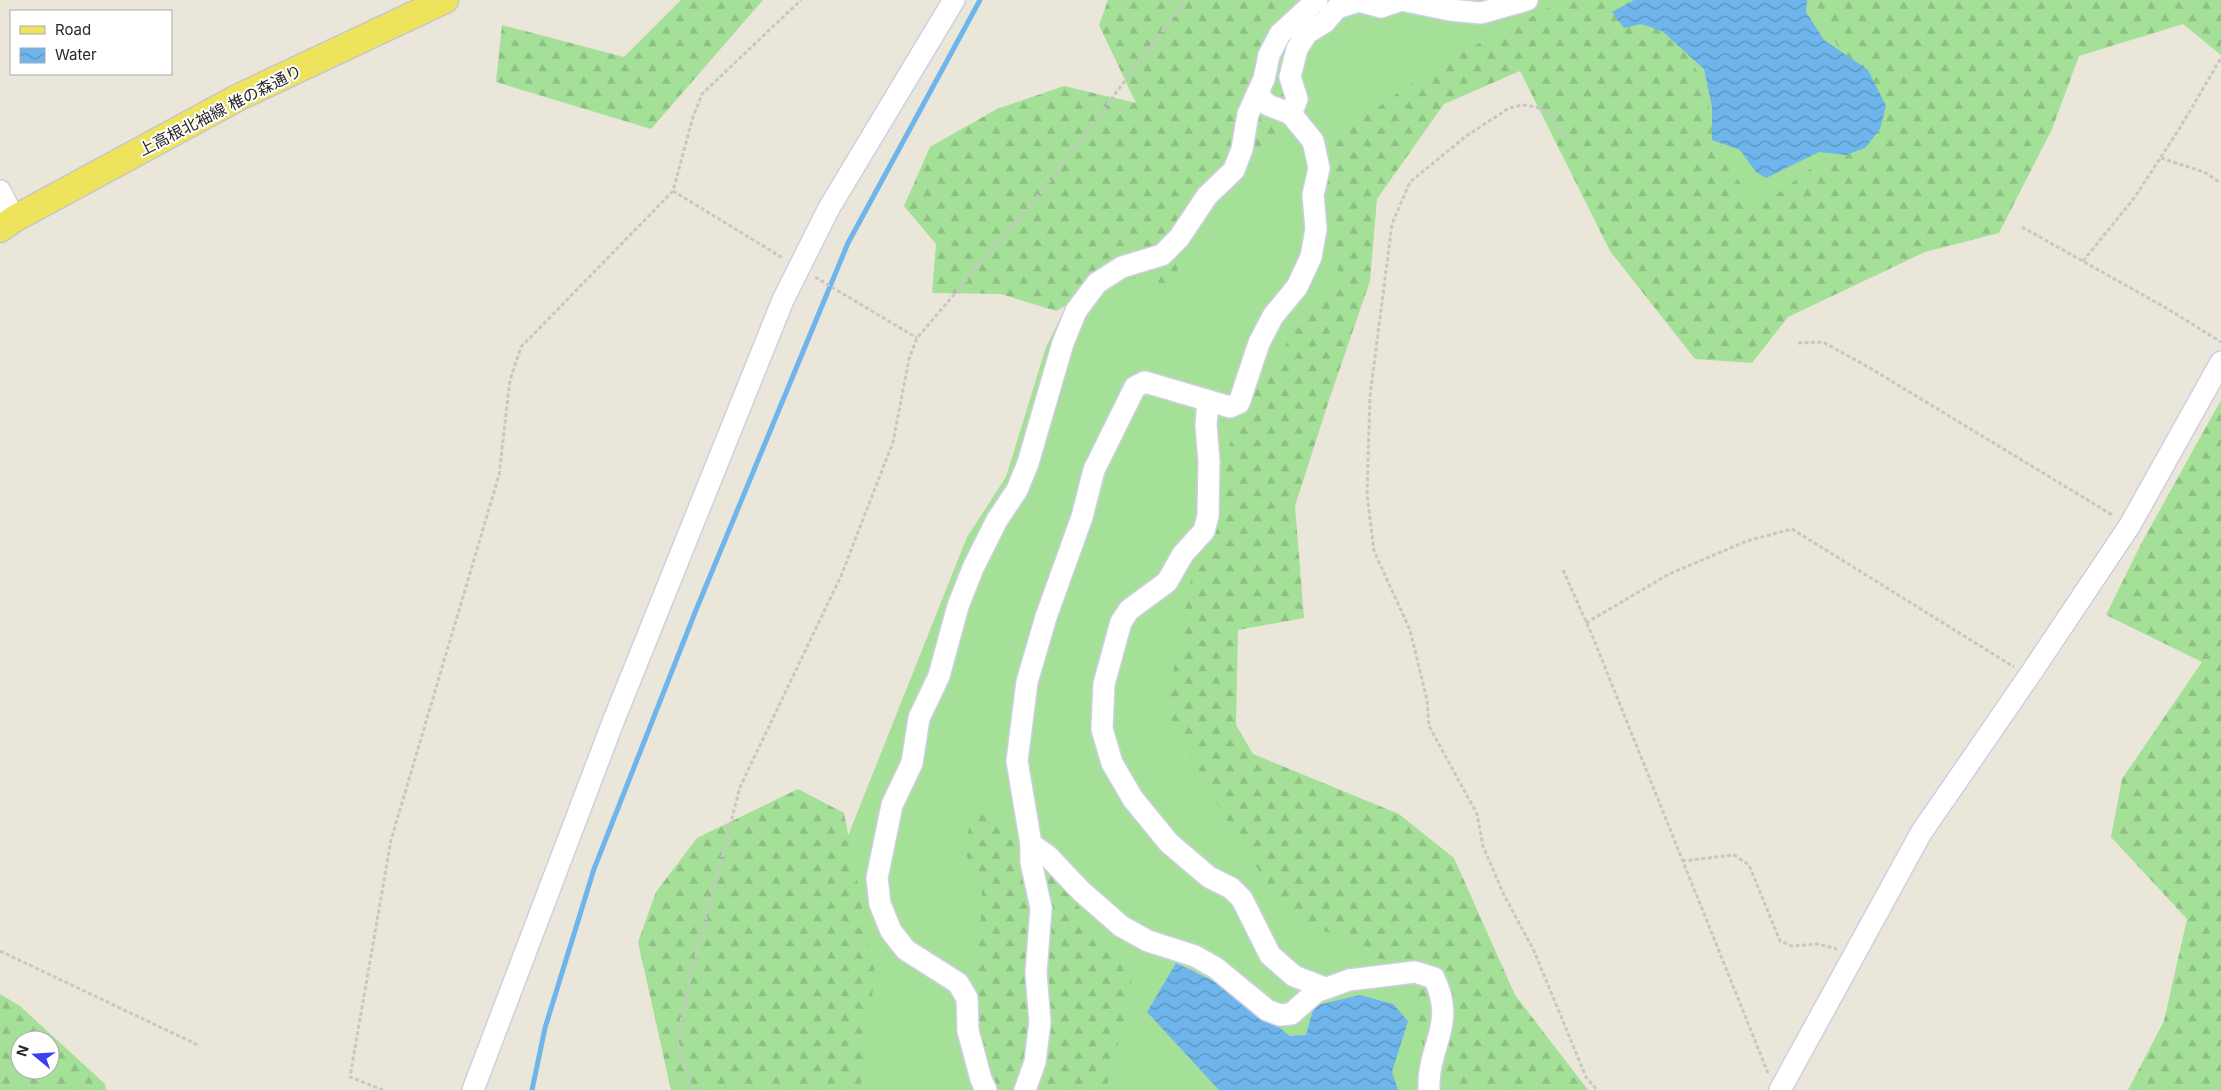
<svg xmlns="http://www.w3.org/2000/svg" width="2221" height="1090" font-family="Inter,'Noto Sans JP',sans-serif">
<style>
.grass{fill:#a4e097}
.forest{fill:url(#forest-firs);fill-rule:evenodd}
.water{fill:url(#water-waves)}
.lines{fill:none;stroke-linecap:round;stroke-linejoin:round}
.stream{stroke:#6eb5eb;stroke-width:5}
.minor-casing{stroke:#cfcfe1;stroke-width:24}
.major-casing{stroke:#c7c7c7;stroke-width:29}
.path{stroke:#c7c7c7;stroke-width:3;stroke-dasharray:4 2.5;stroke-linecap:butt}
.minor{stroke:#fff;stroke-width:21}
.major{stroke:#ede35c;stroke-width:26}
.labels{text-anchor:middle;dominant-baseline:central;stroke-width:4;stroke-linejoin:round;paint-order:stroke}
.street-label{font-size:16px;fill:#282828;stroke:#fff}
</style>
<defs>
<pattern id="forest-firs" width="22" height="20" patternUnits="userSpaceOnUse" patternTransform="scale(1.25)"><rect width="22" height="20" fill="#a4e097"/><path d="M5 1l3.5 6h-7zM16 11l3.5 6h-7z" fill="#8dc082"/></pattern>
<pattern id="water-waves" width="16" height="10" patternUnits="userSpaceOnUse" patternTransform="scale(1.25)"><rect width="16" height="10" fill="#6eb5eb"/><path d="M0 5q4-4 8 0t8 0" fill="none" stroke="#5a93be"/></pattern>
</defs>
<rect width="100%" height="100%" fill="#eae6da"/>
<polygon class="grass" points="1261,0 1922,0 1896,141 1744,252 1555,36 1425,96 1358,176 1345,303 1204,710 1521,1090 858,1090 842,851 967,537 1006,477 1046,347 1109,221"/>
<g class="forest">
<polygon points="681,0 763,0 651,129 496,82 502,25 624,57"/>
<polygon points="1108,0 1330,0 1285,41 1290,136 1205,174 1173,285 1119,276 1056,311 1001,294 932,293 936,244 904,206 930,147 997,109 1064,86 1136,103 1099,25"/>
<polygon points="1636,0 1682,27 1728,164 1757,209 1867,126 1864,96 1814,1 1817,0 2221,0 2221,55 2183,24 2079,56 2052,129 1999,233 1925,252 1788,317 1752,363 1695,359 1610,251 1520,71 1444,104 1377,199 1370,281 1330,397 1295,506 1304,618 1238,630 1236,725 1253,754 1399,814 1454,858 1515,995 1588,1090 1458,1090 1424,1048 1401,969 1353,947 1333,933 1293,925 1216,802 1166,709 1206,501 1251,393 1338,272 1327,179 1333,140 1435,66 1562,1"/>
<polygon points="2221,400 2221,1090 2128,1090 2164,1021 2187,919 2111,837 2122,779 2202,662 2106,615 2141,544"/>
<polygon points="798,789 844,813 875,973 861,1083 864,1090 671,1090 638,942 656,892 697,838"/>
<polygon points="973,802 1061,883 1101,937 1135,963 1124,1022 1106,1090 983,1090 976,1007 982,891 965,852"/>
<path d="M0,994L20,1006L105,1084L106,1090H0ZM20,1040H50V1070H20Z"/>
</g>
<g class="water">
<polygon points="1634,0 1807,0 1806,12 1824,40 1868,70 1886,106 1880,129 1865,148 1846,155 1819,152 1766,178 1756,172 1740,150 1712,140 1712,107 1704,69 1662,31 1641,24 1624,28 1612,12"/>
<polygon points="1176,963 1230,989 1290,1036 1306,1035 1314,1006 1360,995 1393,1004 1408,1021 1392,1072 1398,1090 1219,1090 1147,1012"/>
</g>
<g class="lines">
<polyline class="stream" points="532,1090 545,1028 594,869 696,610 848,243 980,0"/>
<g class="minor-casing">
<g id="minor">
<polyline points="1257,94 1268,105 1291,114"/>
<polyline points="0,191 14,219"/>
<polyline points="1208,401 1206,425 1209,461 1208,516 1204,531 1183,554 1167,582 1129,610 1121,622 1104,684 1102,729 1112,763 1133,799 1169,843 1209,877 1231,888 1242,899 1270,955 1294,976 1325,988"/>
<polyline points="473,1090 613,722 783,300 829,208 954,0"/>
<polyline points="986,1090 981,1079 968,1031 967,998 958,983 906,950 891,931 880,904 877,878 892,805 912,763 919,718 939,676 958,606 973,568 997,520 1017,490 1028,463 1063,343 1076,311 1097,283 1122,267 1162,255 1179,238 1207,196 1234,170 1242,149 1248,114 1264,79 1269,55 1280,34 1317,0"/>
<polyline points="1025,1090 1035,1062 1040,1022 1036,973 1041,908 1031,862 1031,844"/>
<path d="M1429,1090C1427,1046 1457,1025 1434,978L1415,972L1349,980L1316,992L1291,1014L1280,1015L1267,1010L1216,968L1195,956L1148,941L1121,926L1081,891L1048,856L1031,844L1017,761L1027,682L1046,617L1082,517L1094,470L1135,387L1145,382L1230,407L1239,403L1259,343L1273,316L1297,287L1311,257L1316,229L1313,195L1319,168L1313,141L1291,114L1297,99L1290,77L1297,49L1307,33L1325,22L1337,8L1359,1L1381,7L1401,0L1450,10L1481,13L1527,0"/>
<polyline points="1780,1090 1921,833 2029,676 2130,525 2221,362"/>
</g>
</g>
<g class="major-casing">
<polyline id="major" points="0,229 14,219 239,97 445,0"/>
</g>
<g class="path">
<polyline points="1566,136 1549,114 1536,107 1523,105 1509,108 1465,137 1410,182 1392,224 1370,396 1367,495 1374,551 1410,630 1427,700 1429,726 1477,814 1483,846 1504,895 1534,951 1586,1077 1597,1090"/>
<polyline points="2161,158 2204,172 2221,183"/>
<polyline points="673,191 783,258"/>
<polyline points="2022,227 2168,309 2221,342"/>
<polyline points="2083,261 2135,197 2181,126 2221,58"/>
<polyline points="815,277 917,338"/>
<polyline points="1798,343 1823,342 1870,368 2114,516"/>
<polyline points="1563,570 1592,635 1768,1073"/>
<polyline points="1586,623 1669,574 1747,541 1792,529 2014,667"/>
<polyline points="1682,861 1734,855 1749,865 1780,941 1792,946 1818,944 1837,949"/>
<polyline points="0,951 200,1046"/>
<polyline points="383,1090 350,1077 391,840 499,475 510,380 521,347 673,191 693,117 702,94 801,0"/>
<polyline points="692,1090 677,1041 689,984 740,787 841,576 893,442 909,359 917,338 1038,196 1186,0"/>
</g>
<use href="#minor" class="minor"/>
<use href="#major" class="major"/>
</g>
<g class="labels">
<g class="street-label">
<text transform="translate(220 110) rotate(-27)">上高根北袖線 椎の森通り</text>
</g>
</g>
<rect x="10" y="10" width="162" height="65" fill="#ffffff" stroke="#a9a9a9"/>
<rect x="20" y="26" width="25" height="8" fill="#ede35c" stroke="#a9a9a9"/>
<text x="55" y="35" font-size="15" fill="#282828">Road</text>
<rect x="20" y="48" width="25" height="15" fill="url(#water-waves)" stroke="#a9a9a9"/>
<text x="55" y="60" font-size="15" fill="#282828">Water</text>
<g transform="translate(35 1055) rotate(288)"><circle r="24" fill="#ffffff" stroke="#a9a9a9"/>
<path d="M0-4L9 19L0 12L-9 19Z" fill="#3c40f5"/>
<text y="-8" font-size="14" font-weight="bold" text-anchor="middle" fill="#282828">N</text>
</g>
</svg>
